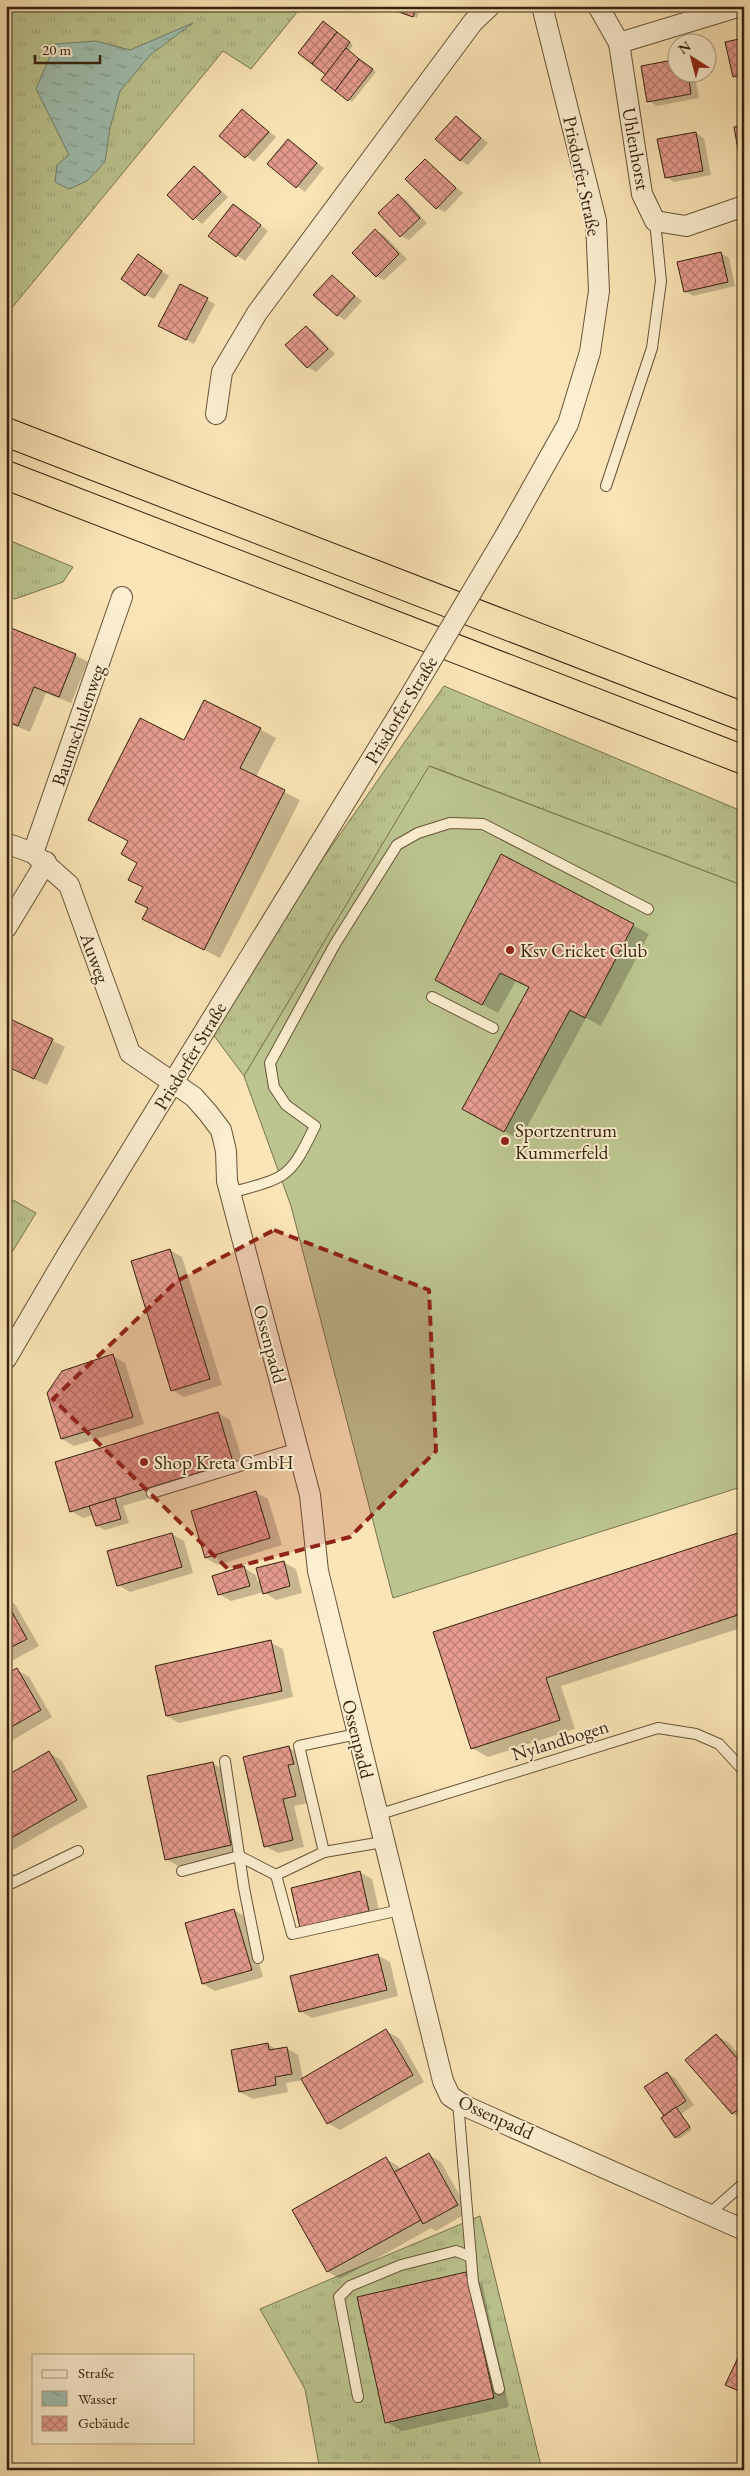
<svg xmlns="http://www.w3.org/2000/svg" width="750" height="2476" font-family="'EB Garamond',serif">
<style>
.grass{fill:url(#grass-tufts);stroke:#78744f}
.pitch{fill:#bcc590;stroke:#78744f}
.water{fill:url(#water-ripples);stroke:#74806f}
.shadow{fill:#0003}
.building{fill:url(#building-cross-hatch);stroke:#34220e}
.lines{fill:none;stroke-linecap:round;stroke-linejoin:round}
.service-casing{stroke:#665338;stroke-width:12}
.minor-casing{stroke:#665338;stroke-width:22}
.motorway-casing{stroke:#34220e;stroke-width:30}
.service{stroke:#fceed0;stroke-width:10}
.minor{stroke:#fceed0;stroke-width:20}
.motorway{stroke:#fbe5b6;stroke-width:28}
.minor-bridge-casing{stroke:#665338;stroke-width:22;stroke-linecap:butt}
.minor-bridge{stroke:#fceed0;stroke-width:20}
.marked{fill:#8f2418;fill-opacity:0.2;stroke:#8f2418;stroke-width:4;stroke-dasharray:10 6;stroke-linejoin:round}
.poi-dot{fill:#8f2418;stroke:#fceed0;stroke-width:2}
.labels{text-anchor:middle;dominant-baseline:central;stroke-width:4;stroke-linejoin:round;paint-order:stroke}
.street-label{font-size:19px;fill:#34220e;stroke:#fceed0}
.poi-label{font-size:19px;fill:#34220e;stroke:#fceed0;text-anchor:start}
</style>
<defs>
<pattern id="grass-tufts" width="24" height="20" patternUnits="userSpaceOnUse" patternTransform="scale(1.25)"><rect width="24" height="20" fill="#bcc590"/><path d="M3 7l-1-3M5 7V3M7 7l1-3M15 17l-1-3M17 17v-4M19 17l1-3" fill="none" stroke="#a2a97b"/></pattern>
<pattern id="water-ripples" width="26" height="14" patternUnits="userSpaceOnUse" patternTransform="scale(1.25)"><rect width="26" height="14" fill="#9fbfb0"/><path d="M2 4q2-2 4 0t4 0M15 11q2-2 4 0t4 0" fill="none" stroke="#829b8e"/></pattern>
<pattern id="building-cross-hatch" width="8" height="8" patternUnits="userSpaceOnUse" patternTransform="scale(1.25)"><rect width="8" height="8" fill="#e69b8e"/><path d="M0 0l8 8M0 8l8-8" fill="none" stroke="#bb7e72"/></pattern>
</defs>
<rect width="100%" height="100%" fill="#fbe5b6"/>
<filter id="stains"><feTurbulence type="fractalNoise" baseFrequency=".004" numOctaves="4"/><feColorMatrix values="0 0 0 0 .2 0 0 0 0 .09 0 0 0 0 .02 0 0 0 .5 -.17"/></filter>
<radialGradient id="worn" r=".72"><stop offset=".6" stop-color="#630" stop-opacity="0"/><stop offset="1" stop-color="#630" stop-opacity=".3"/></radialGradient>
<g class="grass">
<polygon points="6,6 302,6 251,69 223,51 6,315"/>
<polygon points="6,539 73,567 63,582 15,599 6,597"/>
<polygon points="444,686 744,812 744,886 430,766 244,1076 206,1025"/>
<polygon points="6,1196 36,1213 6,1262"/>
<polygon points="480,2216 542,2470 320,2470 305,2389 260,2309"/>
</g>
<polygon class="pitch" points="429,766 744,886 744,1486 393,1598 291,1206 244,1076"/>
<polygon class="water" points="193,23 150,55 120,91 110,128 105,162 87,181 69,189 55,182 57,165 69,155 36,89 55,44 96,41 130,50"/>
<g class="shadow">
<polygon points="385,6 421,6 417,18"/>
<polygon points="327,24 353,45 349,51 376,72 352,102 323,80 328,75"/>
<polygon points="744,39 744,80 742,80 734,76"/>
<polygon points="678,72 694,72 699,98 657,106 649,101"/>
<polygon points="242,110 276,137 254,162 221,135"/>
<polygon points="456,117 488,143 468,165 460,160"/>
<polygon points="695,133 704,138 711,175 674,182 666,177"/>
<polygon points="288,141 324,168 305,192 269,164"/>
<polygon points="425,160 463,193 445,212 437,208 407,179"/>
<polygon points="194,168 202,172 228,197 202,224 168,195"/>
<polygon points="398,196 406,200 427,223 409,240 401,236"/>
<polygon points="241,210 268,231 245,261 210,236"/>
<polygon points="376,231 384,235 407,259 384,280 376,276"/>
<polygon points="721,253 729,258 735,286 693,296 685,291"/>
<polygon points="146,260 169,276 154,299 146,295"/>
<polygon points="332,276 362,301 345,320 337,315"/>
<polygon points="181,286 215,304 194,344 168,330"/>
<polygon points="306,327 314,332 335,354 316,372 308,367 287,345"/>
<polygon points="6,629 75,655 88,662 71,703 46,693 30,732 6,722"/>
<polygon points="260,729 276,738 256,777 300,800 220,958 160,927 149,908 144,888 130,880 138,863 129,841 89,820 185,742"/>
<polygon points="501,856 649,934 601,1026 586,1018 520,1140 479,1117 530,988 516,981 498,1013 452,988"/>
<polygon points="10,1020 65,1047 47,1085 6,1066"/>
<polygon points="170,1250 182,1257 222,1385 184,1397 172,1390"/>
<polygon points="113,1356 125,1363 144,1424 74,1446 62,1439"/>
<polygon points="218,1413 230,1420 245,1469 123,1506 129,1523 105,1530 97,1526 93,1515 83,1518 71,1511"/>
<polygon points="255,1492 268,1499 282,1545 218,1565 206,1558"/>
<polygon points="744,1532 744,1627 561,1686 575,1729 488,1757 472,1748 434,1633"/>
<polygon points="172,1534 184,1541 193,1573 130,1592 118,1585"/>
<polygon points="283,1562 296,1569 302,1593 276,1600 264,1592 231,1601 219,1594 244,1568 256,1575 258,1582"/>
<polygon points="6,1599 15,1604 39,1646 6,1664"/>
<polygon points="270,1642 283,1649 293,1697 179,1723 167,1716"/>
<polygon points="17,1670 29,1677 52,1717 6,1744 6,1676"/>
<polygon points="289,1748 301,1755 308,1803 294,1806 304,1847 278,1853 265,1846"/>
<polygon points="49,1753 61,1760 88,1807 11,1851 6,1848 6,1778"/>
<polygon points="212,1763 225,1770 242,1852 178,1866 166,1859"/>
<polygon points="360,1872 372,1879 381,1918 302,1927"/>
<polygon points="234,1910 246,1917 263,1977 215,1991 203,1984"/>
<polygon points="377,1955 390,1962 398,1996 312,2018 300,2011"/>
<polygon points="386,2031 399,2038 424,2082 340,2130 328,2123 303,2080 286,2083 288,2092 253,2099 240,2092 268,2044 277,2050 286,2048 298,2055 303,2079"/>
<polygon points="716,2036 728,2042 744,2061 744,2120 733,2114 687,2060"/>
<polygon points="667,2073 675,2078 694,2105 681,2114 692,2130 679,2139 676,2137 666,2116"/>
<polygon points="429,2155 441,2162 469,2212 436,2231 431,2228 340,2279 328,2272 294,2210 386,2159 398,2166 401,2170"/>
<polygon points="466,2274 482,2283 509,2407 402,2431 386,2422"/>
</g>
<g class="building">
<polygon points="398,6 417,6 413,17 396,11"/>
<polygon points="323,21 337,32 312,64 298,53"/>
<polygon points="337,32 350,42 326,75 312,64"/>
<polygon points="744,38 744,74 733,77 725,42"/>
<polygon points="346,48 359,59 335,91 321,80"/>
<polygon points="359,59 373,69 348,101 335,91"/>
<polygon points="678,59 678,72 688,72 691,94 647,102 641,66"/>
<polygon points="242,109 269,132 245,158 219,136"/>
<polygon points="456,116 481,138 460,161 435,139"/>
<polygon points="744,125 744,160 740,161 734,127"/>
<polygon points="696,132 703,171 665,178 657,139"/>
<polygon points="288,139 317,163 296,188 267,164"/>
<polygon points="425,159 456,188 436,209 405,179"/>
<polygon points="194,166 221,192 193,220 167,195"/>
<polygon points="398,194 420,218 400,237 378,213"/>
<polygon points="233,204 261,225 236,257 208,236"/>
<polygon points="375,229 399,254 376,277 352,253"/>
<polygon points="721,252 728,282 684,292 677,262"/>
<polygon points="138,254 162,271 145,296 121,279"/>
<polygon points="332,275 355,296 337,316 313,295"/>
<polygon points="180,284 208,298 186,340 158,326"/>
<polygon points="306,326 328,349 307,368 285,345"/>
<polygon points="6,626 76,654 59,697 34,687 18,726 6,721"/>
<polygon points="204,700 261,728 240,768 285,790 204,950 142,919 148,908 135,902 143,887 128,880 137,863 121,854 128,841 88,820 140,718 184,740"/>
<polygon points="501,854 634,924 585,1018 570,1010 504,1132 462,1109 529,987 500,973 482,1005 435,980"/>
<polygon points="10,1019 53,1039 34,1079 6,1066 6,1027"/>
<polygon points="170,1249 210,1379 171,1391 131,1261"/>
<polygon points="113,1354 133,1417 61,1439 47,1393 62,1371"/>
<polygon points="218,1412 233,1462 70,1512 55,1462"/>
<polygon points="256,1491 270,1538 205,1558 191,1511"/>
<polygon points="115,1498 121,1519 96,1526 89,1506"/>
<polygon points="744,1531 744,1613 546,1678 560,1720 471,1749 433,1632"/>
<polygon points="172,1533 182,1567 117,1586 107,1551"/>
<polygon points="284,1561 290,1586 263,1594 256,1568"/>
<polygon points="244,1566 250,1586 218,1595 212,1576"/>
<polygon points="6,1601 27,1639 6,1650"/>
<polygon points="271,1640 282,1691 166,1716 155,1666"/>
<polygon points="17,1668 41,1710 6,1730 6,1674"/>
<polygon points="289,1746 294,1764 288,1765 296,1796 283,1799 293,1840 264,1847 243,1757"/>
<polygon points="49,1751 77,1800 6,1841 6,1776"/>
<polygon points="213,1762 231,1845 165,1860 147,1776"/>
<polygon points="360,1871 369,1911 300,1928 291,1888"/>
<polygon points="234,1909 252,1970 202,1984 185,1923"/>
<polygon points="378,1954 387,1990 299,2012 290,1976"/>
<polygon points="386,2029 413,2075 327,2124 301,2079"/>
<polygon points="716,2034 744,2066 744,2105 732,2114 685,2060"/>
<polygon points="268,2043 269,2050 287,2047 292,2074 275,2077 276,2085 239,2092 231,2050"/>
<polygon points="667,2072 686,2101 664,2116 644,2087"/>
<polygon points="676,2107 690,2127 675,2138 661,2118"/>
<polygon points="429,2153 458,2205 423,2224 394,2172"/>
<polygon points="386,2157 421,2220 327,2272 292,2210"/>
<polygon points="466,2272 494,2398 385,2423 357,2297"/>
<polygon points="744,2345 744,2393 725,2385"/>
</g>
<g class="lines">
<g class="service-casing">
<g id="service">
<polyline points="606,486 652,348 661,281 655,221"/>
<polyline points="432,997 493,1028"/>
<path d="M230,1193C287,1177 289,1180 315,1126L286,1105L274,1087L270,1063L335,944L397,845L418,833L450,823L483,824L648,909"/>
<polyline points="152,1493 298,1448"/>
<polyline points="225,1761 244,1888 258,1958"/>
<polyline points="377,1815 658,1728 696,1734 719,1744 744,1771"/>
<polyline points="383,1842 324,1852 276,1875 292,1934 400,1910"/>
<polyline points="324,1852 299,1746 357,1734"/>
<polyline points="182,1871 239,1856 276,1875"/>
<polyline points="6,1874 12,1883 78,1851"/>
<polyline points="458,2102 473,2282 499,2389"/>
<polyline points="709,2214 744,2183"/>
<polyline points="358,2397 339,2297 350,2286 401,2265 456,2251 471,2257"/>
</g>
</g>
<g class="minor-casing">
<g id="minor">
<polyline points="598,6 619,43 741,6"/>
<polyline points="619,43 642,194 655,221 686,226 744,206"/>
<polyline points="216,414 222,372 257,313 473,22 490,6"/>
<polyline points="508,531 568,424 590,352 599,291 596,221 542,6"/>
<polyline points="6,848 11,845 33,853 69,885 130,1053 194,1097 208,1113 221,1130 226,1151 227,1181 310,1495 318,1571 443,2081 450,2096 465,2106 744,2230"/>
<polyline points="33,853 122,597"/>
<polyline points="6,928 46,862"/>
<polyline points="6,1359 67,1255 398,716"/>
</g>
</g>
<g class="motorway-casing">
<g id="motorway">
<polyline points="6,432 744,717"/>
<polyline points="6,475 744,760"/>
</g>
</g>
<use href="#service" class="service"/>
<use href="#minor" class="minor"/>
<use href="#motorway" class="motorway"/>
<g class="minor-bridge-casing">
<polyline id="minor-bridge" points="398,716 508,531"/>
</g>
<use href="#minor-bridge" class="minor-bridge"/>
</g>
<path class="marked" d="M274,1230L429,1290L436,1451L350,1537L228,1569L53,1399L177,1281Z"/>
<g class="poi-dot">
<circle cx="510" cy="950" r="5"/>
<circle cx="505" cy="1141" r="5"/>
<circle cx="144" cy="1462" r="5"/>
</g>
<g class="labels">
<g class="street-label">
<text transform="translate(636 149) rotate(80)">Uhlenhorst</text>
<text transform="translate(582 176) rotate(78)">Prisdorfer Straße</text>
<text transform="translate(401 710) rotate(-59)">Prisdorfer Straße</text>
<text transform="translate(78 725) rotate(-71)">Baumschulenweg</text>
<text transform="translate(95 958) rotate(70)">Auweg</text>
<text transform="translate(190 1056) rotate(-59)">Prisdorfer Straße</text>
<text transform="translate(270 1344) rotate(75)">Ossenpadd</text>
<text transform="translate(358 1739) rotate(76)">Ossenpadd</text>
<text transform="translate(560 1740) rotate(-17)">Nylandbogen</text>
<text transform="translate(496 2117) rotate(25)">Ossenpadd</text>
</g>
<g class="poi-label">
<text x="520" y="950">Ksv Cricket Club</text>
<text x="515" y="1130">Sportzentrum<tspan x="515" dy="22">Kummerfeld</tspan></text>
<text x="154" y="1462">Shop Kreta GmbH</text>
</g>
</g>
<rect width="750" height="2476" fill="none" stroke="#fbe5b6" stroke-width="25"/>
<rect x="8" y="8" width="735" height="2461" fill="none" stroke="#34220e" stroke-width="2.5"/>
<rect x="12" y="12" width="725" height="2451" fill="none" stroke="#34220e"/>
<rect x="32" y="2354" width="162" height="90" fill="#fceed0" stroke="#ac9c82"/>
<rect x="42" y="2370" width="25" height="8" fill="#fceed0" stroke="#ac9c82"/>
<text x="78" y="2378" font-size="15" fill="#34220e">Straße</text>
<rect x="42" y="2391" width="25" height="15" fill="url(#water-ripples)" stroke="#ac9c82"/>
<text x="78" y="2404" font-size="15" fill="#34220e">Wasser</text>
<rect x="42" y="2416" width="25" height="15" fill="url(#building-cross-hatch)" stroke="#ac9c82"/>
<text x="78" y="2428" font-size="15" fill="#34220e">Gebäude</text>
<g transform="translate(692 58) rotate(324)"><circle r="24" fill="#fceed0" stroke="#ac9c82"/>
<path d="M0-4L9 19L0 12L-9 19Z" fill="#8f2418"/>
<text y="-8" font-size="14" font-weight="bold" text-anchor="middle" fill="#34220e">N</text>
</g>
<path d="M35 55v8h65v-8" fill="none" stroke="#34220e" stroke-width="2.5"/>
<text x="42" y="55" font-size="15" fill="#34220e" stroke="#fceed0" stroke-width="4" paint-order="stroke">20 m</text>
<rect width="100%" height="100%" filter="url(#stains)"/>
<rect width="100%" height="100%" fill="url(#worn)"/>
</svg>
